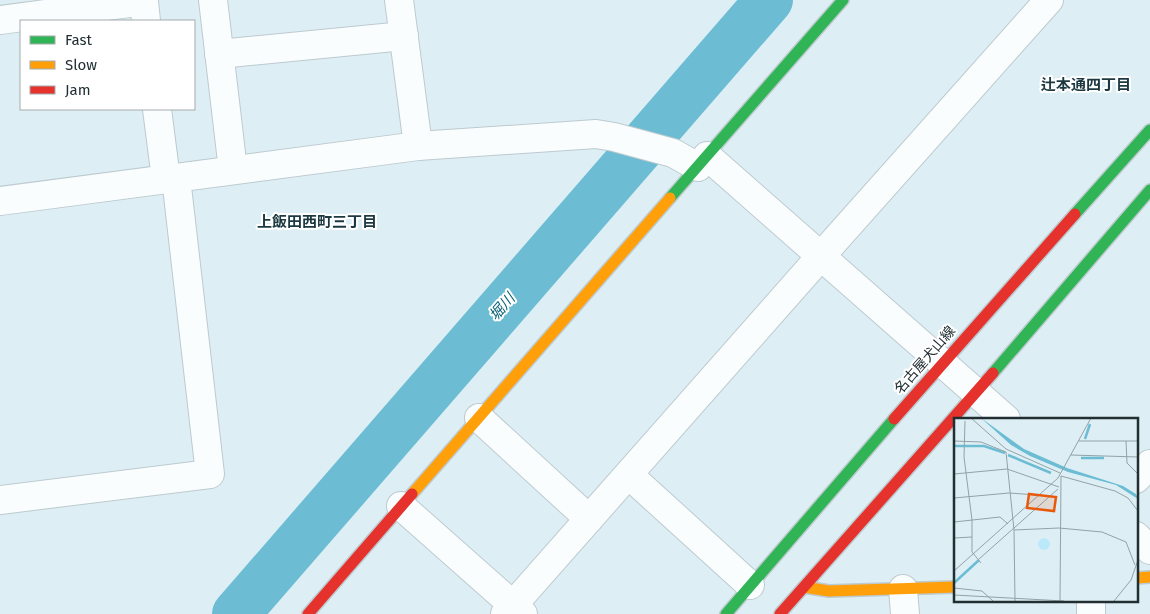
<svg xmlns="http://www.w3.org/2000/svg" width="1150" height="614" font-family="'Fira Sans','Noto Sans JP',sans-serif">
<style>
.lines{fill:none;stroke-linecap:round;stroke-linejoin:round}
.river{stroke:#6cbdd4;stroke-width:48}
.street-casing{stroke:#bdcacf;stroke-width:30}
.fast-casing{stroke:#bdcacf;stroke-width:14}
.slow-casing{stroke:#bdcacf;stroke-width:14}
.jam-casing{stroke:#bdcacf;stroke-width:14}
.street{stroke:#fafdfe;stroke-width:28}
.fast{stroke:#30b455;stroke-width:11}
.slow{stroke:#ff9f0a;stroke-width:11}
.jam{stroke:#e5322d;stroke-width:11}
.labels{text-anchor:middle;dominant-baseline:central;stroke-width:4;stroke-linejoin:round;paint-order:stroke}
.street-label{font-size:14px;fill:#212e32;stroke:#fff}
.neighbourhood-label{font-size:15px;font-weight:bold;fill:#1c3840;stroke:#fff}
.water-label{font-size:15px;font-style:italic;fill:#0a6277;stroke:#fff}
.inset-river{fill:none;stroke:#6cbdd4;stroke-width:2.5}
.inset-road{fill:none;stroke:#92a2a7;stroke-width:1}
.view{fill:#e8590c;fill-opacity:0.15;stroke:#e8590c;stroke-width:2.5}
.inset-edge{fill:none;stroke:#212e32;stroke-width:2.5}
</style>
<rect width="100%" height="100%" fill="#ddeff5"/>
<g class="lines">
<polyline class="river" points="236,614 769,0"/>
<g class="street-casing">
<g id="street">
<polyline points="213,0 233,170"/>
<polyline points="399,0 418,146"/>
<polyline points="0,20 144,1 146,21"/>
<polyline points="219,54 404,36"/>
<polyline points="157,109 166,179"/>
<polyline points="707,156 1006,419"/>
<polyline points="0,201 418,146 596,134 614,137 673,153 698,167"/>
<polyline points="479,418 589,519"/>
<polyline points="629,475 750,585"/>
<polyline points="1136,479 1150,464"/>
<polyline points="0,500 210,474 176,178"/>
<polyline points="401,506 523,614"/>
<polyline points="1136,536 1150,550"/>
<polyline points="903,589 905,614"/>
<polyline points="505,614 821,256 1049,0"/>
<polyline points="1091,614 1091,600"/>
</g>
</g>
<g class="fast-casing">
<g id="fast">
<polyline points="670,198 843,0"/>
<polyline points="1075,214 1150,130"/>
<polyline points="993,373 1150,190"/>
<polyline points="726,614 894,419"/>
</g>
</g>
<g class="slow-casing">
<g id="slow">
<polyline points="412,494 670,198"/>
<polyline points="1136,578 1150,577"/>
<polyline points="804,587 829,591 955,587"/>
</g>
</g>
<g class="jam-casing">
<g id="jam">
<polyline points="894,419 1075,214"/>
<polyline points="308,614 412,494"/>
<polyline points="780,614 993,373"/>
</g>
</g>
<use href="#street" class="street"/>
<use href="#fast" class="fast"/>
<use href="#slow" class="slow"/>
<use href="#jam" class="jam"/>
</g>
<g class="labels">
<g class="street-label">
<text transform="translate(925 360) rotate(-49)">名古屋犬山線</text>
</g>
<g class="neighbourhood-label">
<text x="1086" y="85">辻本通四丁目</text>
<text x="317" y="222">上飯田西町三丁目</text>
</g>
<g class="water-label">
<text transform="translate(502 307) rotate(-49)">堀川</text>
</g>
</g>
<g transform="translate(954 418)">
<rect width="184" height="184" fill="#ddeff5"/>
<path d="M84 126a6 6 0 1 1 12 0a6 6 0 1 1-12 0Z" fill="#baeaf8"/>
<path d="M27,0L70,31L113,50L169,68L182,76L184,81L162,67L114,54L76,38L57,27Z" fill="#6cbdd4"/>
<path class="inset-river" d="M131,21L136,6M0,28H30L51,35M54,37L97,55M127,40H150M0,165L25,142"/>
<path class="inset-road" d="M17,0L52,31L106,55M11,3L10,39L18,102V134L27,145M0,23L27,24L52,34L60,112L61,183M125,23H184M172,23L173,45L184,56M117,37L184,39M0,56L53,51L105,69M107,58L161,73L174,80L184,93M0,80L55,75L83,77M0,104L46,99L54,106M60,112L105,110L148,114L172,124L181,147M0,120L18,119M25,141L104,71M0,153L104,60L137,0M0,170L28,173L39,183M0,177L110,183M106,183L107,58M160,183L177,162L184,142"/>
<path class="view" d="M75,76L102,79L100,93L73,90Z"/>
<rect width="184" height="184" class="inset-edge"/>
</g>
<rect x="20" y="20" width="175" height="90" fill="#ffffff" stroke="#a6abad"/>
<rect x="30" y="36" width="25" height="8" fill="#30b455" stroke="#a6abad"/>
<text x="65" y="45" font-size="15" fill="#212e32">Fast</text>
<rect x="30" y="61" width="25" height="8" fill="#ff9f0a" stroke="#a6abad"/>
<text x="65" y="70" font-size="15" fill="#212e32">Slow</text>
<rect x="30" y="86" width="25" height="8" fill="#e5322d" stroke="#a6abad"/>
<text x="65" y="95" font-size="15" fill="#212e32">Jam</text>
</svg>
